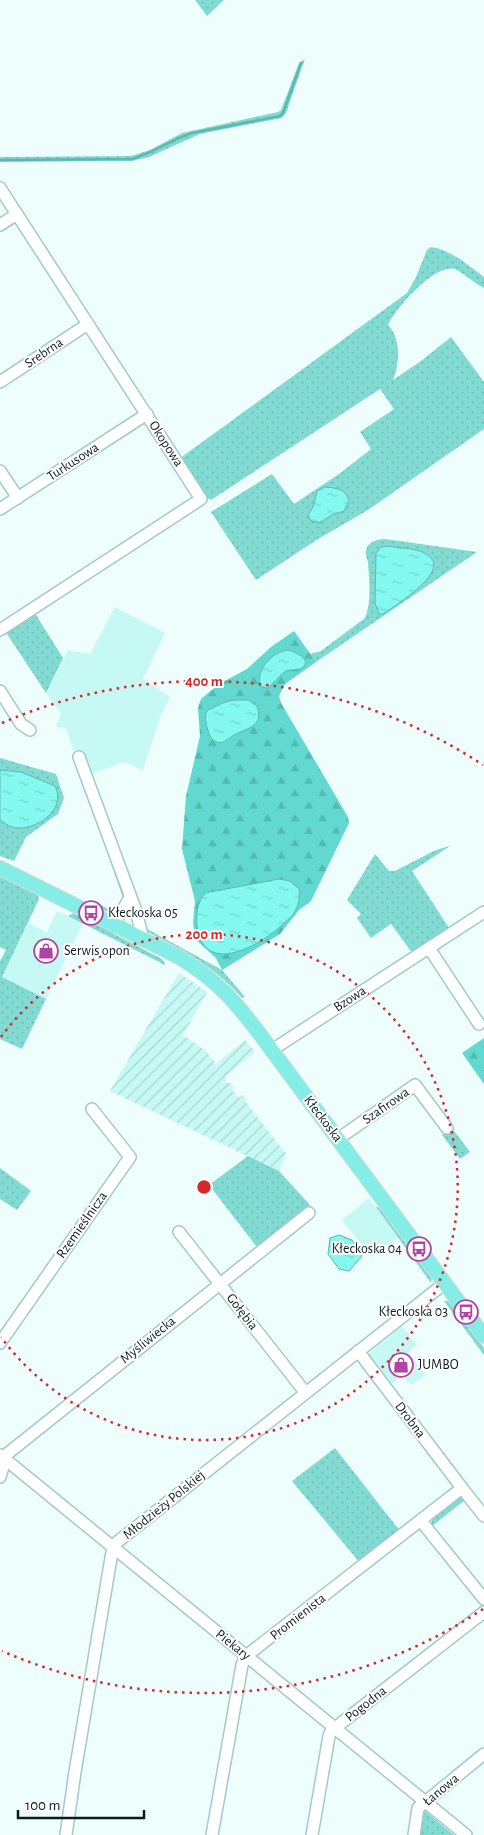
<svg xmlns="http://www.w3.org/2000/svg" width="484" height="1835" font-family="'Alegreya Sans',sans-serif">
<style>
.built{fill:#c7f9f4}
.industrial{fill:url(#industrial-furrows)}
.grass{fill:url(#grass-dots)}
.forest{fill:url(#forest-firs)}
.water{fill:url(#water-ripples);stroke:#60b7af}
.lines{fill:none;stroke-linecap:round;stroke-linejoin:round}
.stream{stroke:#60b7af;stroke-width:2.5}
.minor-casing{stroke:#a3cac6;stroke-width:14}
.major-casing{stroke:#d8dbdb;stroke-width:16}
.minor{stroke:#fff;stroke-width:11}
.major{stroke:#83ede6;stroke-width:14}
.ring{fill:none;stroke:#d62828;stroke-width:2.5;stroke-dasharray:2.5 5}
.labels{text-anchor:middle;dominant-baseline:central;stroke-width:4;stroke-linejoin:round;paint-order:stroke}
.street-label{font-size:14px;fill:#0d1c1b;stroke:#fff}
.poi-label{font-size:14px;fill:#0d1c1b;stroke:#fff;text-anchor:start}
.centre{fill:#d62828;stroke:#fff;stroke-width:2.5}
.ring-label{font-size:15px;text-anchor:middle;font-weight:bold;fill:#d62828;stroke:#fff;stroke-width:4;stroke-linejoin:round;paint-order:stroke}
</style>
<defs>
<pattern id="industrial-furrows" width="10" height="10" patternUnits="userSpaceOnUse" patternTransform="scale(1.25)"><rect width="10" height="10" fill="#c7f9f4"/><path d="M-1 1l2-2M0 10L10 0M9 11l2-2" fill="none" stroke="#aad5d1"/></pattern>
<pattern id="grass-dots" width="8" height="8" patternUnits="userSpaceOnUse" patternTransform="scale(1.25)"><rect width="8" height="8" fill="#82dbd3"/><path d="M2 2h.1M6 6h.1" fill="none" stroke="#6fbbb5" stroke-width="1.8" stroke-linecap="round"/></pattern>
<pattern id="forest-firs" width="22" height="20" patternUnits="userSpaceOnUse" patternTransform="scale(1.25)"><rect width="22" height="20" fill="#61d9d0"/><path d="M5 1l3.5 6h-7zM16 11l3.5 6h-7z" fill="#53bab2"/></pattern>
<pattern id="water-ripples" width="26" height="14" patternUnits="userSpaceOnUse" patternTransform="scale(1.25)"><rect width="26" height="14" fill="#83f9ef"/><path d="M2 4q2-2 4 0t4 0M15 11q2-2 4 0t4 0" fill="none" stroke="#70d5cc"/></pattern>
</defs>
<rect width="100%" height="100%" fill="#eefefc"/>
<g class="built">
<polygon points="115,607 165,633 143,679 170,697 161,715 143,770 124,762 89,775 76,758 66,728 56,727 61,714 46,693 68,650 90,654"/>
<polygon points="57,911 83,923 46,999 2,977 28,923 47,932"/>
<polygon points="369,1198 398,1237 371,1257 342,1220"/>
<polygon points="402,1326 417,1345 408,1352 426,1375 411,1385 402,1375 390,1385 369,1359 370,1352"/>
</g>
<polygon class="industrial" points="179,973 207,992 183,1035 205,1050 216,1064 245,1040 255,1052 226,1076 226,1083 230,1083 234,1088 232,1090 239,1098 243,1095 247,1100 245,1101 286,1154 279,1171 110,1091"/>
<g class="grass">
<polygon points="195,0 224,0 207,16"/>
<polygon points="305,59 286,113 282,118 200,134 149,157 132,161 0,162 0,157 131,156 150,150 182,133 278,112 281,110 299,63"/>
<path d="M431,247C451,250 468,265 484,277V288C477,285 459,270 455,269C434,264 396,308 388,325C401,338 400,364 393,380L421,361L451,337L484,382V429L368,510L318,539L256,580L211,512L272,474L294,504L339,474L371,449L360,432L394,409L380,389L211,500L203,495L179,459L407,293L416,277L427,250Z"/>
<path d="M385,539L477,552L316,662L310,654L321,651L365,618C372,602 369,579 368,562C367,559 365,554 366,550C368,542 378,539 385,539Z"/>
<polygon points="33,614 36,615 63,658 46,693 5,631"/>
<polygon points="0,758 56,774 64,798 58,814 26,837 14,861 0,856"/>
<polygon points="103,840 105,840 126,896 114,915 93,905 94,902 115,912 123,898"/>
<polygon points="450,846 412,871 449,928 413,954 391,924 371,938 357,918 361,914 347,900 375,854 389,871 395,871 436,850"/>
<polygon points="0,876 37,893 39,899 2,977 46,999 22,1049 0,1039 0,961 6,950 0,947"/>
<polygon points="74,913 88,918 86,921 93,925 95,921 113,931 114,934 162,959 165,964 165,965 68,916"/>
<path d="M147,929L222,970L245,997L242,998C215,967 185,951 148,932Z"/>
<polygon points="452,1128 470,1152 460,1159 442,1135"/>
<polygon points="248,1156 279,1171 310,1205 257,1247 209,1185"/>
<polygon points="0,1168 31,1191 17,1210 0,1199"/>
<polygon points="376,1207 381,1208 432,1278 431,1283"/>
<polygon points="444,1301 449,1301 460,1316 458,1317 462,1323 465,1322 484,1348 484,1355"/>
<polygon points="335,1448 400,1531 360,1563 292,1481"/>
<polygon points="460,1497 463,1497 465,1500 431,1527 432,1519 435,1516"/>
<polygon points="425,1811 454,1835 419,1835 422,1814"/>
</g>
<g class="forest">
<polygon points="294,631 316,662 285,684 279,696 281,703 348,817 349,823 311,901 299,910 280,934 222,970 216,958 196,940 193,923 195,901 182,849 186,796 200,736 198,708 201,699 219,684 247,669 271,647"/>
<polygon points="484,1038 484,1084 462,1053"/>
</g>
<g class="water">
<path d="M325,487C336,488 347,489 349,501L344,511L332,515L319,523L311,521L308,515L313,507L317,491Z"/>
<path d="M388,546C399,548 417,548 426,554C455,570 394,606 383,614H379L375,603L376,553L381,547Z"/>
<path d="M288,650C295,652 313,659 302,668C298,671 291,669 286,671C280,675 274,683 268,688H265L260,686C256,669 272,652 288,650Z"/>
<path d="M248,700L257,706C265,729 243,728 231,737C226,740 223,744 217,742C212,741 209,735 208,730C206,725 204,716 207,711C209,709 212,709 214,707C229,700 230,700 248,700Z"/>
<path d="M0,770L21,772L55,786C67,809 38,829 18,828C11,828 6,824 0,820Z"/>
<path d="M279,879L290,881L299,889C300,897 299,904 295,911C293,916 288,919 284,923C263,944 204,979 197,926C196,914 197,903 205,893Z"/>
<polygon points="339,1235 352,1240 362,1256 349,1271 339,1269 328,1254 330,1238"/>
</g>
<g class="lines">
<path class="stream" d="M0,160L132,159C153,153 171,140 192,133L280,116L283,113L301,63"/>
<g class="minor-casing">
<g id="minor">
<polyline points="0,188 201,499 0,630"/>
<polyline points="0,225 17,214"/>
<polyline points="0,382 88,324"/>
<polyline points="0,471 18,498"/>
<polyline points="0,509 147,414"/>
<polyline points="0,691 21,724 30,730"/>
<polyline points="79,757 136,911 143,939"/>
<polyline points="114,924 130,898"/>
<polyline points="429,948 479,1024"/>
<polyline points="272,1050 484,912"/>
<polyline points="338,1139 415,1085 447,1128"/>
<polyline points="179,1232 305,1392"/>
<polyline points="0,1343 130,1157 92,1109"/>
<polyline points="0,1455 466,1835"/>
<polyline points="0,1477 7,1454 309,1213"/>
<polyline points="462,1488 484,1516"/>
<polyline points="421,1521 484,1599"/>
<polyline points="66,1835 75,1772 112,1552 116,1543 445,1283"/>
<polyline points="212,1835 242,1665 246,1656 462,1488 358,1351"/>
<polyline points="312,1835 329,1736 331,1731 484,1612"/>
<polyline points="414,1835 418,1808 484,1754"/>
</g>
</g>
<g class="major-casing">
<path id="major" d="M0,868L179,957C218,981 235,1001 262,1037L484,1336"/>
</g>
<use href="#minor" class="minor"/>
<use href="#major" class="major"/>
</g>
<g class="ring">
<path d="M1 1037A253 253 0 1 1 1 1337"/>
<path d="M483 1609A506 506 0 0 1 2 1651M2 723A506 506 0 0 1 483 765"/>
</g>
<defs>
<g id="bus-ring" transform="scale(1.25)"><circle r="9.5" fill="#fff" stroke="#b044a5" stroke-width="1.5"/><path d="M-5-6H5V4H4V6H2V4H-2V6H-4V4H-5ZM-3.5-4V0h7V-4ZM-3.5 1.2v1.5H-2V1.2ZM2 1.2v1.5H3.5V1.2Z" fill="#b044a5"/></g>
<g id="shop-ring" transform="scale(1.25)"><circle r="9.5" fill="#fff" stroke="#b044a5" stroke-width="1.5"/><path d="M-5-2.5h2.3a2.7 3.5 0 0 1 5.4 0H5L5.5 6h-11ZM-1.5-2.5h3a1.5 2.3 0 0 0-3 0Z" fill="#b044a5"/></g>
</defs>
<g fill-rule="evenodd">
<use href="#bus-ring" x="91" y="913"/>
<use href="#shop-ring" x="46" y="951"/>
<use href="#bus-ring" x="419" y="1249"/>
<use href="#bus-ring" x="466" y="1312"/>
<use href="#shop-ring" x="401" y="1365"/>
</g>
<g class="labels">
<g class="street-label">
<text transform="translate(44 353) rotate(-34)">Srebrna</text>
<text transform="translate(166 444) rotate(57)">Okopowa</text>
<text transform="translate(73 462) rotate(-33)">Turkusowa</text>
<text transform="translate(350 999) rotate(-33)">Bzowa</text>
<text transform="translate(386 1106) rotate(-35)">Szafirowa</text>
<text transform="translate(323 1119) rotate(53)">Kłeckoska</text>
<text transform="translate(82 1225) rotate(-55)">Rzemieślnicza</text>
<text transform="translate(242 1312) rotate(52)">Gołębia</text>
<text transform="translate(148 1340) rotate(-39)">Myśliwiecka</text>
<text transform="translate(410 1420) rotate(53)">Drobna</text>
<text transform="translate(164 1505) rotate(-39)">Młodzieży Polskiej</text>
<text transform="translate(298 1617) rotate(-38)">Promienista</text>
<text transform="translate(233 1645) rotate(39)">Piekary</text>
<text transform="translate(366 1704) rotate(-38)">Pogodna</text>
<text transform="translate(441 1790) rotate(-40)">Łanowa</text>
</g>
<g class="poi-label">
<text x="108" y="913">Kłeckoska 05</text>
<text x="64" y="951">Serwis opon</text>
<text x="402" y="1249" text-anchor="end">Kłeckoska 04</text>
<text x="448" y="1312" text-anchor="end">Kłeckoska 03</text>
<text x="418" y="1365">JUMBO</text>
</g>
</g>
<circle cx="204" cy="1187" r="8" class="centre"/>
<g class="ring-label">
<text x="204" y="686">400 m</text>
<text x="204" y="939">200 m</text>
</g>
<path d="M18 1810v8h126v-8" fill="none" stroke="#0d1c1b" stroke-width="2.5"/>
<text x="25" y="1810" font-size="15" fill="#0d1c1b" stroke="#ffffff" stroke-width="4" paint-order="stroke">100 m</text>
</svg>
